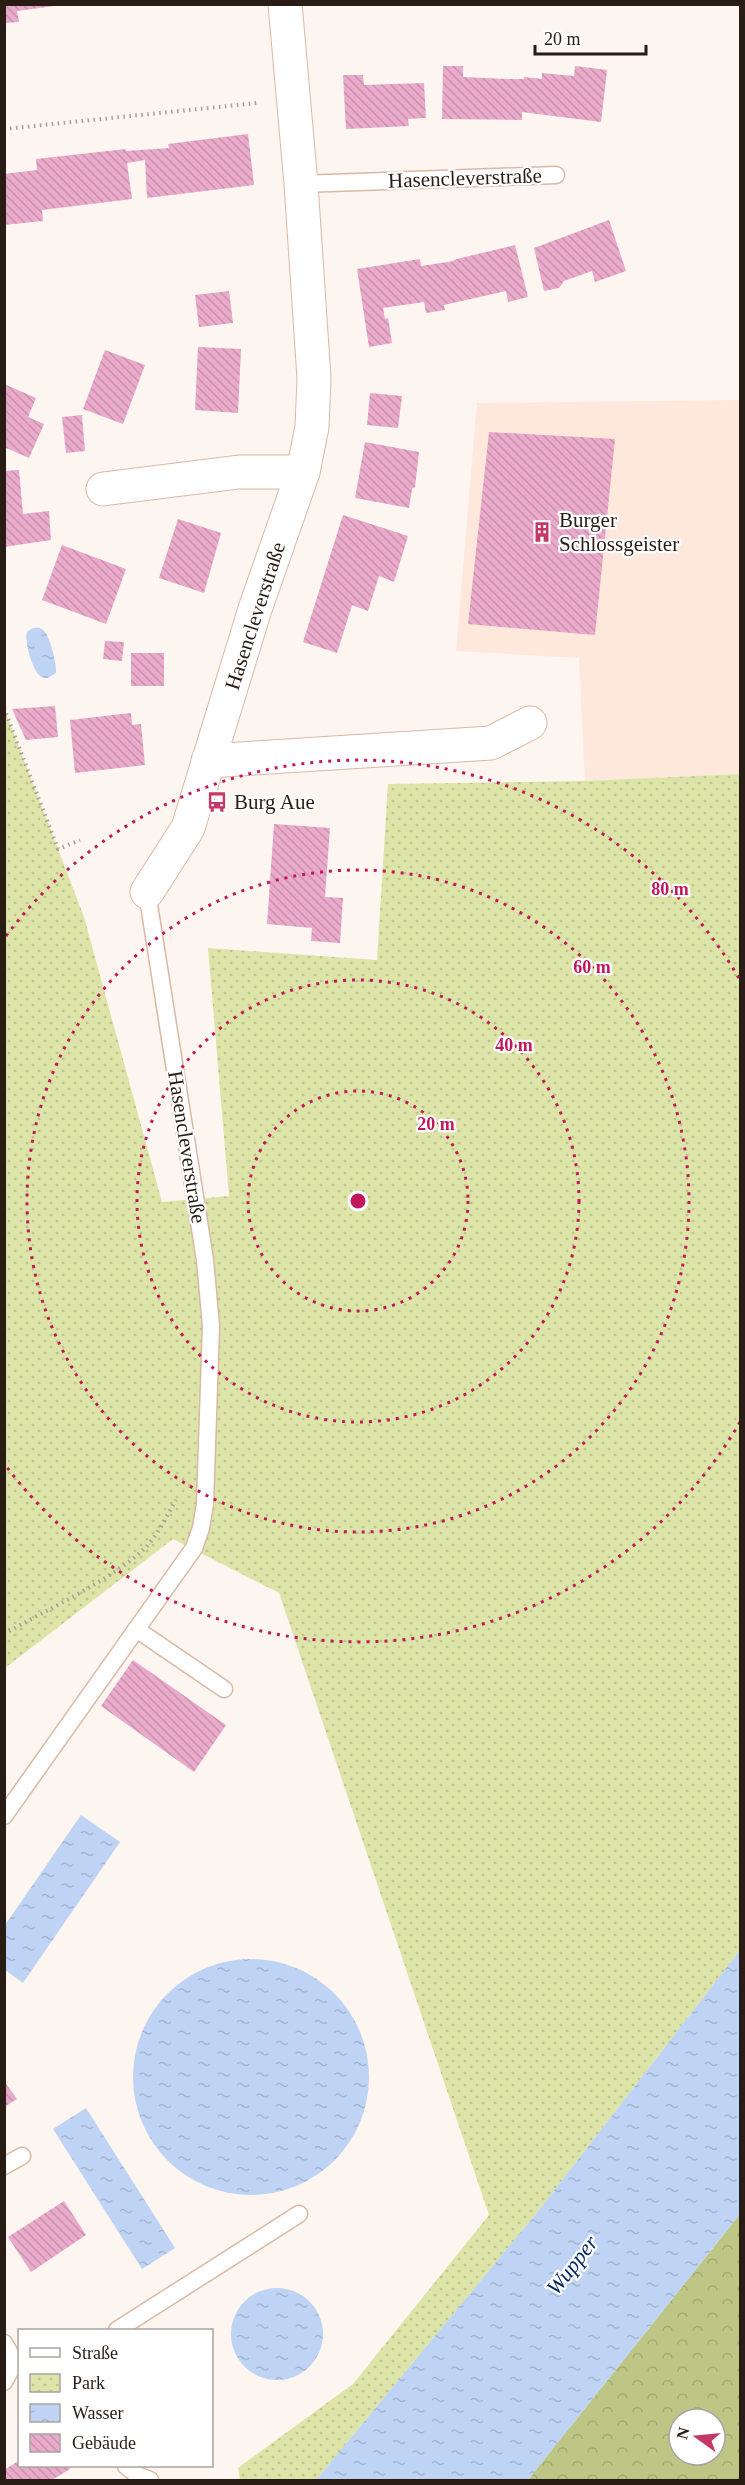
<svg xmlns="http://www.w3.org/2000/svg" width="745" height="2485" font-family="Georgia,serif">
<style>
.education{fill:#fee7db}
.forest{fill:url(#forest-crowns);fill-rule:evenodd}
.park{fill:url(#park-dots)}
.water{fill:url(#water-ripples)}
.building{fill:url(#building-back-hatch)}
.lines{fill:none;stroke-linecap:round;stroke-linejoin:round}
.lane-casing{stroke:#dab9a4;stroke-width:19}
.street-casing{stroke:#dab9a4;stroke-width:35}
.path{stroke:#a79e97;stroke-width:4;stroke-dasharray:1.5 4.5;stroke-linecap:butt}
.lane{stroke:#fff;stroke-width:16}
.street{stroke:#fff;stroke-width:33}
.ring{fill:none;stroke:#c2185b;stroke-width:3;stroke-dasharray:3 6}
.labels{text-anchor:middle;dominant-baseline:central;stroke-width:4.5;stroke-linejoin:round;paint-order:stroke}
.street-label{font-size:21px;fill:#281c14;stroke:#fff}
.poi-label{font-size:21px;fill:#281c14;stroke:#fff;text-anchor:start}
.water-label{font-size:22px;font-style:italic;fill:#032664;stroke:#fff}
.centre{fill:#c2185b;stroke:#fff;stroke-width:3}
.ring-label{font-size:18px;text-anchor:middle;font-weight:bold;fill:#c2185b;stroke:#fff;stroke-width:4.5;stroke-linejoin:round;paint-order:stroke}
</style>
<defs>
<pattern id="forest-crowns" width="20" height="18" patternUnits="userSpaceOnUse" patternTransform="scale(1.5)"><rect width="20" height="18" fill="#bec685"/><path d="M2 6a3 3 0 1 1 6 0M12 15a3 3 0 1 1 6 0" fill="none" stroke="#a3aa72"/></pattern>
<pattern id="park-dots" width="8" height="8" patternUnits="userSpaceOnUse" patternTransform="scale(1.5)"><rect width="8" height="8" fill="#dce4a7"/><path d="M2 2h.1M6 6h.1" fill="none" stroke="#bdc38f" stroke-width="1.8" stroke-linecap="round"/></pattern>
<pattern id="water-ripples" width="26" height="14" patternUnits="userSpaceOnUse" patternTransform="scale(1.5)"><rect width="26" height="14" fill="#bfd3f4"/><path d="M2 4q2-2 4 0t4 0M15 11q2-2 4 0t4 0" fill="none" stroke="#a4b5d0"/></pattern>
<pattern id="building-back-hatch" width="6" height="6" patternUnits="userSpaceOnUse" patternTransform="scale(1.5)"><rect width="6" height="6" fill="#eaaacb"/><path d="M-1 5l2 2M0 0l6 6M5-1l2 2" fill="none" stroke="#c992ad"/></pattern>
</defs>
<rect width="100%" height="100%" fill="#fcf5f0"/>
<polygon class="education" points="740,400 740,774 585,781 579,658 456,651 477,403"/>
<path class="forest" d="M740,2214V2480H528L539,2466ZM679,2419H715V2455H679Z"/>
<polygon class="park" points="4,708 84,917 162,1202 229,1196 208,948 377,960 388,784 585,781 740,774 740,1950 539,2210 316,2480 240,2480 238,2468 353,2384 489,2215 279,1593 173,1539 5,1668"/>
<g class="water">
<path d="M33,628C37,628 40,627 43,630C50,635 57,665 56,673L48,678C44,678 42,678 39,675C32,668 24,640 27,632Z"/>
<polygon points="81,1815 120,1842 23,1983 5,1970 5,1925"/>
<polygon points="740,1950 740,2214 539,2466 528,2480 316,2480 539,2210"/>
<circle cx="251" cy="2077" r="118"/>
<polygon points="86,2108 175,2248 142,2269 53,2129"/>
<circle cx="277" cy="2334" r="46"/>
</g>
<g class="building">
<polygon points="4,4 54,4 54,6 17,11 19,22 4,23"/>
<polygon points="443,66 463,66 463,77 506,79 524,79 524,77 542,79 542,73 574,76 575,66 607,70 601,122 522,112 522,120 442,119"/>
<polygon points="343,75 363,75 364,85 424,83 426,118 408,119 409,126 346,129"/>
<polygon points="248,134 254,185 147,198 145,160 127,163 132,199 42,210 43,221 4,225 4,174 37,170 36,159 126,149 126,151 169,148 168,144"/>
<polygon points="609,220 626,271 595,282 592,271 564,281 559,288 544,291 534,248"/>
<polygon points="515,245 528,297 508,302 506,291 444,305 445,310 426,313 424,302 383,308 385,319 388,318 392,343 369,347 357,269 420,259 421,266 454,261 453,260"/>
<polygon points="229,291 233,323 199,327 195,295"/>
<polygon points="198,347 241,349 238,413 195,410"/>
<polygon points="105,350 145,365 123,424 83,409"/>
<polygon points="4,384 36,398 28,417 44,424 29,458 4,447"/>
<polygon points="370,393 402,396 398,428 367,425"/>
<polygon points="82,415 85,451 66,453 62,417"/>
<polygon points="489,432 615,439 595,635 468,624"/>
<polygon points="365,442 419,452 415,487 412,489 409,508 355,498"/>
<polygon points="19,470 23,514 49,511 51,540 4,547 4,471"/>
<polygon points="343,515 408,536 394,582 379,576 368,611 352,605 337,653 303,642"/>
<polygon points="178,519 221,533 204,593 159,578"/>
<polygon points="62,545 126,569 106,624 42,600"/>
<polygon points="105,641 124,642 122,661 103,659"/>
<rect x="131" y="653" width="33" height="33"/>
<polygon points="55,706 58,737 26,740 12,709"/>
<polygon points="131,713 132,725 141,724 145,765 75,773 70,720"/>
<polygon points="274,824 330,828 325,897 343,898 340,943 311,941 312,928 267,924"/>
<polygon points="133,1660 226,1725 194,1772 101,1706"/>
<polygon points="4,2081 17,2099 4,2107"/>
<polygon points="64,2201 86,2235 31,2272 8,2237"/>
<polygon points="20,2460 20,2466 68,2466 70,2469 52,2480 4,2480 4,2470"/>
</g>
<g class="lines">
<g class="lane-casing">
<g id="lane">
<polyline points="301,184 556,175"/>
<polyline points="136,1629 224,1689"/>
<polyline points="4,1816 194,1548 201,1528 205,1504 211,1326 205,1260 147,892"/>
<polyline points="4,2166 22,2156"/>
<polyline points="117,2330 299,2214"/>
<polyline points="4,2343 15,2362 4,2382"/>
<polyline points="126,2466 137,2475 150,2480"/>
</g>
</g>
<g class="street-casing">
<g id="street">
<polyline points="103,489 239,472 303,472"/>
<polyline points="208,761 491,743 530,723"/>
<polyline points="147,892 188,828 255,609 303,472 312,427 314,378 301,184 285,4"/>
</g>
</g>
<g class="path">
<polyline points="4,129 257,103"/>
<polyline points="4,708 58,849 80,840"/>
<path d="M4,1634C46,1610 108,1582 143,1550C157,1537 166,1517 176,1500"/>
</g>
<use href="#lane" class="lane"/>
<use href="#street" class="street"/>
</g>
<g class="ring">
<circle cx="358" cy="1201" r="110"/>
<circle cx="358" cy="1201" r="221"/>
<circle cx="358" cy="1201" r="331"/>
<path d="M740 1422A441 441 0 0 1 6 1466M6 936A441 441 0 0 1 740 980"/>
</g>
<defs>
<g id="building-bare" transform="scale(1.62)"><path d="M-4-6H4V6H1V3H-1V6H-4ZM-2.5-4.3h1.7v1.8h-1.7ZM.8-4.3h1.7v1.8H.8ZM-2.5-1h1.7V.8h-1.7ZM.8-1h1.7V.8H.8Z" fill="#c43766" stroke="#fff" stroke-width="2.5" paint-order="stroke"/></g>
<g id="bus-bare" transform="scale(1.62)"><path d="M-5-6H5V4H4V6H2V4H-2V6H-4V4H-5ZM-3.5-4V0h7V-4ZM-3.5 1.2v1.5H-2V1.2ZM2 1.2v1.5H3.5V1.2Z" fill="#c43766" stroke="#fff" stroke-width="2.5" paint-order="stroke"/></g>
</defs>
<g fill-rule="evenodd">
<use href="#building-bare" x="542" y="532"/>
<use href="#bus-bare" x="217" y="802"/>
</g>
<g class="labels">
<g class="street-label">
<text transform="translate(465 178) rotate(-2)">Hasencleverstraße</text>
<text transform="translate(255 616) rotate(-72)">Hasencleverstraße</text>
<text transform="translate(187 1147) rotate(81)">Hasencleverstraße</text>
</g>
<g class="poi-label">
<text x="559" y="520">Burger<tspan x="559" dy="24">Schlossgeister</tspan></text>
<text x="234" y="802">Burg Aue</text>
</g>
<g class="water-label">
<text transform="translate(572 2265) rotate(-52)">Wupper</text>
</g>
</g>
<circle cx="358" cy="1201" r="9" class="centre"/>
<g class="ring-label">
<text x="670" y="895">80 m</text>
<text x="592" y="973">60 m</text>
<text x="514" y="1051">40 m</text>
<text x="436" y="1130">20 m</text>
</g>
<rect width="745" height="2485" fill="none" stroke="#281c14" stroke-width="12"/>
<rect x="18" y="2329" width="195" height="138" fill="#ffffff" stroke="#a9a4a1" stroke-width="1.5"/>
<rect x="30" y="2348" width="30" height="9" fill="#ffffff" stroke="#a9a4a1" stroke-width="1.5"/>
<text x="72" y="2359" font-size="18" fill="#281c14">Straße</text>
<rect x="30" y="2374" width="30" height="18" fill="url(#park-dots)" stroke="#a9a4a1" stroke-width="1.5"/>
<text x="72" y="2389" font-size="18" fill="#281c14">Park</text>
<rect x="30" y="2404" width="30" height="18" fill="url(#water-ripples)" stroke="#a9a4a1" stroke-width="1.5"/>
<text x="72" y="2419" font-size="18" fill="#281c14">Wasser</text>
<rect x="30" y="2434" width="30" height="18" fill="url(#building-back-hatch)" stroke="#a9a4a1" stroke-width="1.5"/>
<text x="72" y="2449" font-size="18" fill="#281c14">Gebäude</text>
<g transform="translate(697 2437) rotate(285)"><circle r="28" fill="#ffffff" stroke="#a9a4a1" stroke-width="1.5"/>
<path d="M0-4.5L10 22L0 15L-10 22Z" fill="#c43766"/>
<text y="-9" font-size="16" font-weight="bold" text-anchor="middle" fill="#281c14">N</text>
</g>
<path d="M535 45v9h111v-9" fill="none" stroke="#281c14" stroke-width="3"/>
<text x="544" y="45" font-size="18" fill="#281c14" stroke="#ffffff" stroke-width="4.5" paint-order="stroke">20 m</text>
</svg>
